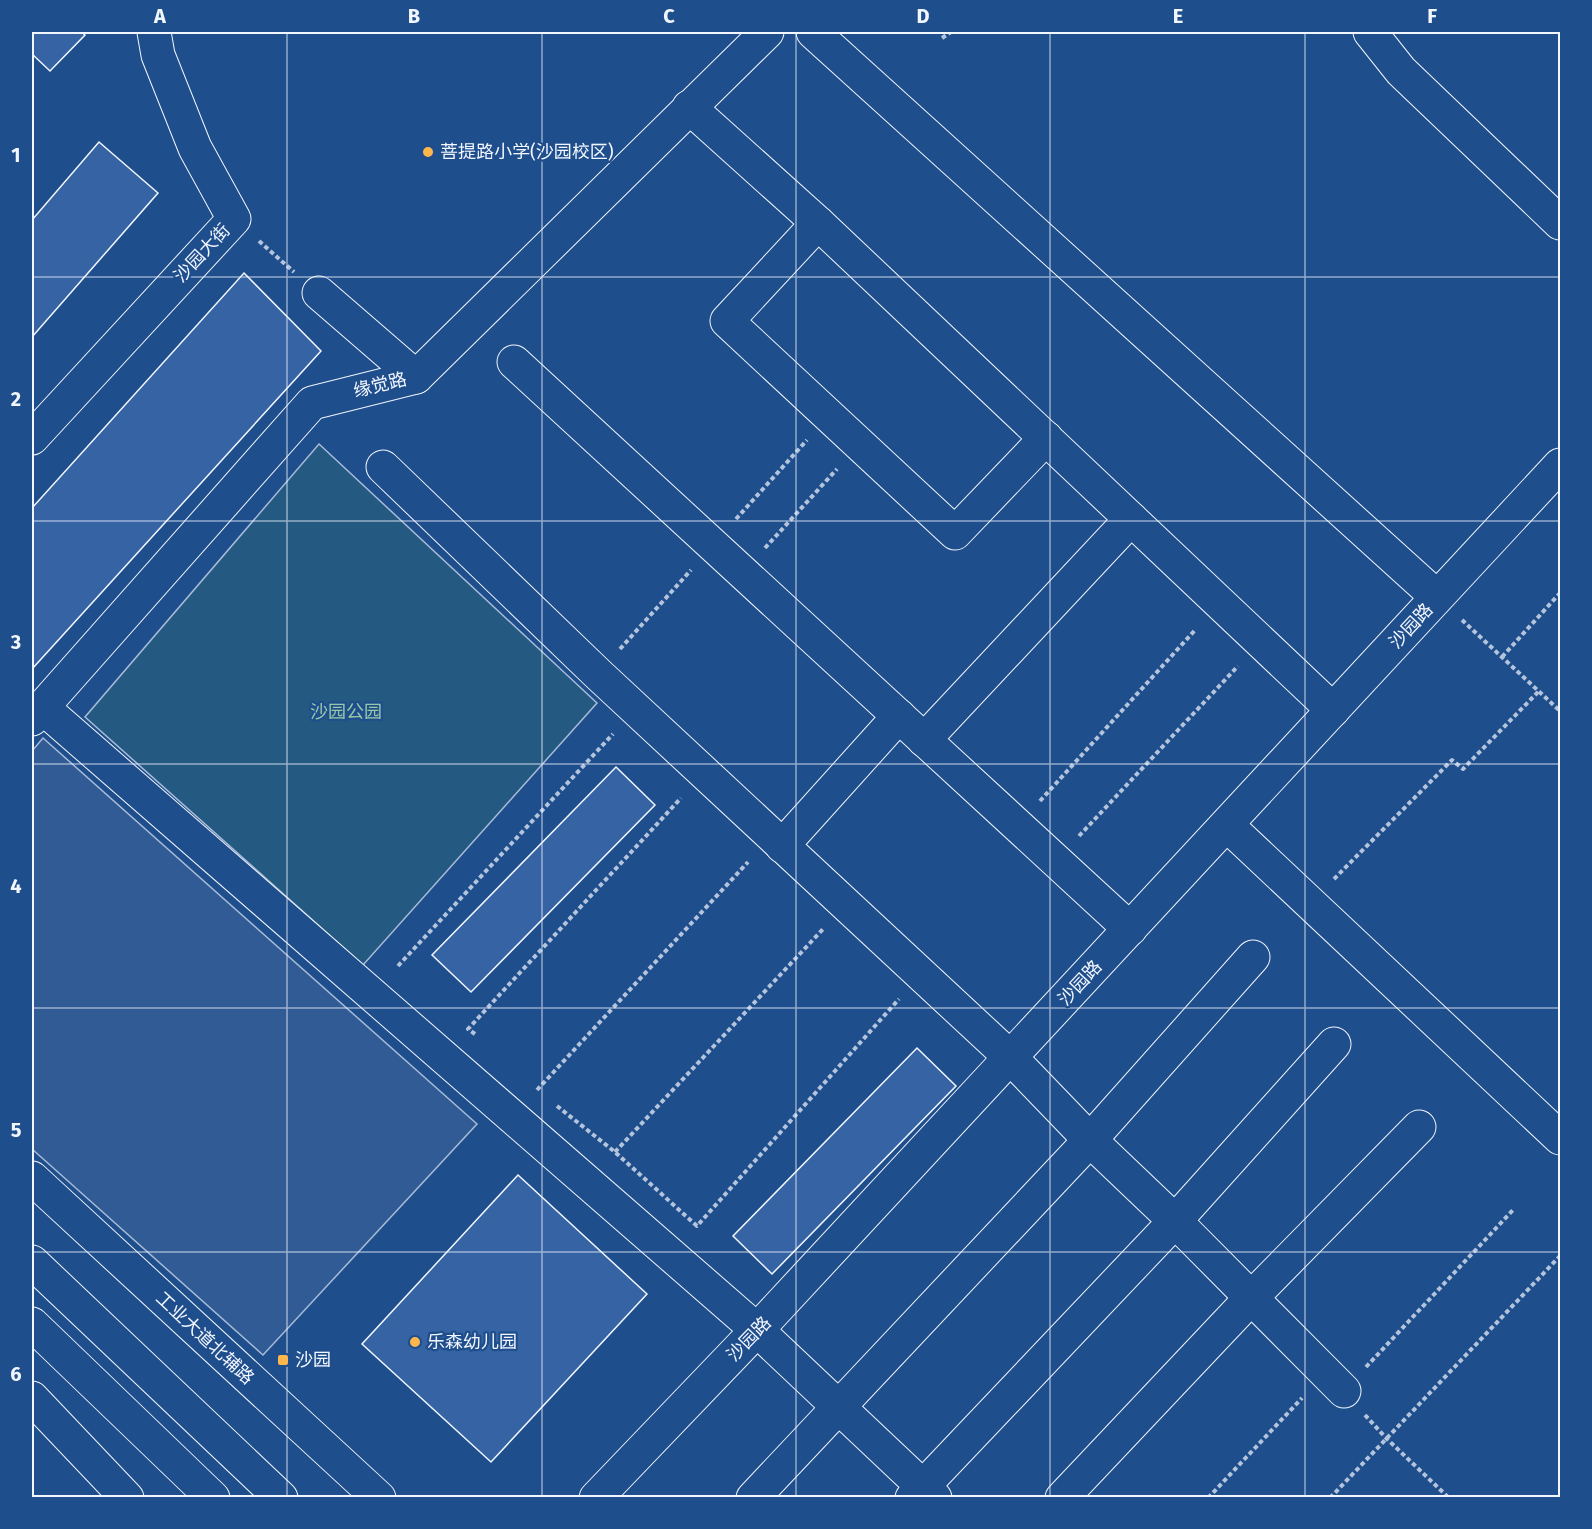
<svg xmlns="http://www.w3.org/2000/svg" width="1592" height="1529" font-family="'Fira Sans','Noto Sans SC',sans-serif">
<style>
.green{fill:#245a82;stroke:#a8bbd7;stroke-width:1.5}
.parking{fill:#305b95;stroke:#a8bbd7;stroke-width:1.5}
.building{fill:#3563a3;stroke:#f2f6ff;stroke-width:1.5}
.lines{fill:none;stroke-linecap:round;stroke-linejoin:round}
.minor-casing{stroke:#f2f6ff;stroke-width:35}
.major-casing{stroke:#f2f6ff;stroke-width:35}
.path{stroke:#b3c4dc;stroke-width:4;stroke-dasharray:4.5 3;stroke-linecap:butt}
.minor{stroke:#1f4e8c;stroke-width:33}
.major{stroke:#1f4e8c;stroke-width:33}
.grid{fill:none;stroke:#f2f6ff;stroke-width:1.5;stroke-opacity:0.55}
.poi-dot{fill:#ffb74d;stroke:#1f4e8c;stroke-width:2}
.labels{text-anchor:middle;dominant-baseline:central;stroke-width:4.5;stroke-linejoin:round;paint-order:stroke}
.poi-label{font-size:18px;fill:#f2f6ff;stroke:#1f4e8c;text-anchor:start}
.street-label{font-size:18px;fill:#f2f6ff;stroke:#1f4e8c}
.park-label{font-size:18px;fill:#97c8a6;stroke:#1f4e8c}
.neatline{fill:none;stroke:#f2f6ff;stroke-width:2}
.grid-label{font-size:20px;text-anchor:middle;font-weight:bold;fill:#f2f6ff}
</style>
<rect width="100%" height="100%" fill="#1f4e8c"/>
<polygon class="green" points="319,444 597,703 363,965 85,717"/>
<polygon class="parking" points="43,738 477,1124 263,1355 32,1149 32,751"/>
<g class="building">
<polygon points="32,32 81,32 85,35 50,71 32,54"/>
<polygon points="99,142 158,193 32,337 32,220"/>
<polygon points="244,273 321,351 32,669 32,508"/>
<polygon points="616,767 655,805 471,992 432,955"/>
<polygon points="917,1048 956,1086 772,1274 733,1236"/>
<polygon points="518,1175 647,1294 491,1462 362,1344"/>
</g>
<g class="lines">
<g class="minor-casing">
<g id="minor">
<polyline points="813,32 1437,597"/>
<polyline points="1370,32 1401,71 1560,223"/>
<polyline points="689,107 818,223 1333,710"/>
<polyline points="818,223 727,321 955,533 1046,438"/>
<polyline points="319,293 416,377"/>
<polyline points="514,362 1130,929"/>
<polyline points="32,438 234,219 195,148 158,55 154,32"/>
<polyline points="383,467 598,674 1011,1058 1090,1140 1175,1221 1344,1391"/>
<polyline points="42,707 757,1330 935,1498"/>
<polyline points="32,719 312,403 416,377 767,32"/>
<polyline points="924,740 1131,519"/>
<polyline points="1227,825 1560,1138"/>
<polyline points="782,846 899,716"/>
<polyline points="596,1498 757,1330 1560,465"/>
<polyline points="753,1498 1090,1140 1253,957"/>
<polyline points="912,1498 1175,1221 1334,1044"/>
<polyline points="1062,1498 1251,1298 1419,1127"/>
</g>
</g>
<g class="major-casing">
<g id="major">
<polyline points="32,1178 379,1498"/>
<polyline points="32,1262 281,1498"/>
<polyline points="32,1324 213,1498"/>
<polyline points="32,1398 127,1498"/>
</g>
</g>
<g class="path">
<polyline points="942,38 951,32"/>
<polyline points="259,241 294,272"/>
<polyline points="736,519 807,440"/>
<polyline points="765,548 837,469"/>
<polyline points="1462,620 1560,711"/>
<polyline points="620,649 691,570"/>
<polyline points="1502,657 1560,593"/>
<polyline points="1040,801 1196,629"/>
<polyline points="1079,836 1238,666"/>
<polyline points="1334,879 1452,760 1463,769 1539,691"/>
<polyline points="398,966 613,734"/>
<polyline points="475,1034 468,1029 681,798"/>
<polyline points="537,1090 748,862"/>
<polyline points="557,1106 615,1152 697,1226 899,999"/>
<polyline points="615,1152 823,929"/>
<polyline points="1366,1367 1513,1210"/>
<polyline points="1365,1415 1386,1438 1449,1498"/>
<polyline points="1208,1498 1302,1398"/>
<polyline points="1330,1498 1560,1256"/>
</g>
<use href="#minor" class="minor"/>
<use href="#major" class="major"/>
</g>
<path class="grid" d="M287,32V1498M542,32V1498M796,32V1498M1050,32V1498M1305,32V1498M32,277H1560M32,521H1560M32,764H1560M32,1008H1560M32,1252H1560"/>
<g class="poi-dot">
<circle cx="428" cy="152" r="6"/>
<circle cx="415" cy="1342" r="6"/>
<rect x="277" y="1354" width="12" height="12" rx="3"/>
</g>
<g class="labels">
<g class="poi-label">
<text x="440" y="152">菩提路小学(沙园校区)</text>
<text x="427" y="1342">乐森幼儿园</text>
<text x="295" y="1360">沙园</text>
</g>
<g class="street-label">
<text transform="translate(202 253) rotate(-47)">沙园大街</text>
<text transform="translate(380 385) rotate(-14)">缘觉路</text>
<text transform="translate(1411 626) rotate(-47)">沙园路</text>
<text transform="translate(1080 983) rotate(-47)">沙园路</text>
<text transform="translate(205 1338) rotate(43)">工业大道北辅路</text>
<text transform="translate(749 1339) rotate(-46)">沙园路</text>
</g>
<g class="park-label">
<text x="346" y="712">沙园公园</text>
</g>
</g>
<rect width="1592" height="1529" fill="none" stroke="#1f4e8c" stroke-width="66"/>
<rect x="33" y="33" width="1526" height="1463" class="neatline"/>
<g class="grid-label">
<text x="160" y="23">A</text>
<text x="414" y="23">B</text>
<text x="669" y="23">C</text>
<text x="923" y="23">D</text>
<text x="1178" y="23">E</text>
<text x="1432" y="23">F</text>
<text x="16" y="162">1</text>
<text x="16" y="406">2</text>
<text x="16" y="649">3</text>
<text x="16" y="893">4</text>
<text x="16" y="1137">5</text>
<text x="16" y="1381">6</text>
</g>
</svg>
